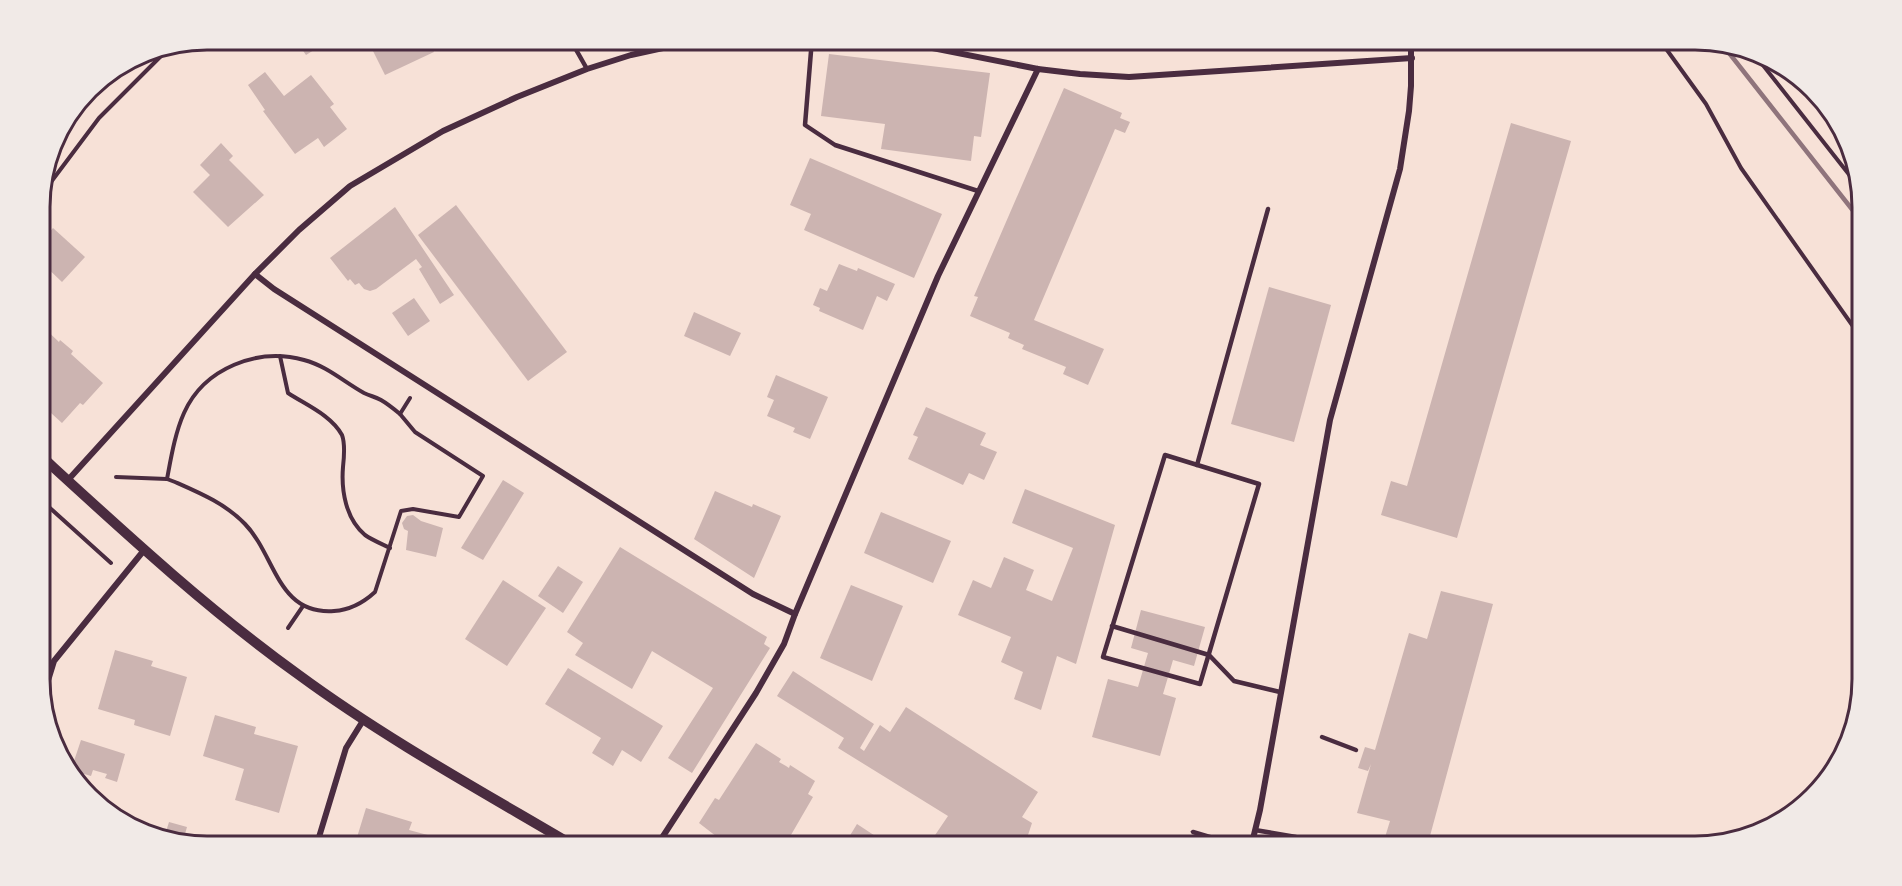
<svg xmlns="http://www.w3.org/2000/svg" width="1902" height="886" font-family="'Noto Sans',sans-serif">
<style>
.building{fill:#ccb4b1}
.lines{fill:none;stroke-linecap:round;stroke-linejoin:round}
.path{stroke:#4a2c40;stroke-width:4}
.service{stroke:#4a2c40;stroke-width:4.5}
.minor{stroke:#4a2c40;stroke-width:6}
.tertiary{stroke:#4a2c40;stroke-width:10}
.rail{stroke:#8f747c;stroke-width:4.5}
.rim{fill:none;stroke:#4a2c40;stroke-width:3}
</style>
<rect width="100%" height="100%" fill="#f7e1d7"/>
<g class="building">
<polygon points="285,39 318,39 322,45 306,55 297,42 290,47"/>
<polygon points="367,39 428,39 434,52 385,75"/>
<polygon points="829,54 990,73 981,137 974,136 971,161 881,149 885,124 821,116"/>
<polygon points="265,72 284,96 311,75 334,104 330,107 347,129 324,147 318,138 295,154 263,111 265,110 248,85"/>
<polygon points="1064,88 1122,113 1120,118 1130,122 1125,133 1115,129 1034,320 1104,349 1088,385 1063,374 1066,367 1022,349 1024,345 1008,338 1010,333 970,316 978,297 974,296"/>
<polygon points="1511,123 1571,141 1457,538 1381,515 1391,481 1407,486"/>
<polygon points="221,143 233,156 229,160 264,195 228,227 193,192 210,175 200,165"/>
<polygon points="810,158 942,214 914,278 804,230 811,214 790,205"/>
<polygon points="456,205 567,352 528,381 418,235"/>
<polygon points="395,207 454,295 440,304 419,269 422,267 416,259 376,289 370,291 364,289 359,283 355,285 350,279 348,281 330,258"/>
<polygon points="53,228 85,257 62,282 40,261 39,244"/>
<polygon points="839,264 857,271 858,268 895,284 887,301 877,296 863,330 819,311 820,308 813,305 820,288 827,291"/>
<polygon points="40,270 50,279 40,291"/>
<polygon points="1269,287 1331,305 1294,442 1231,424"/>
<polygon points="414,298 430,321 408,336 392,313"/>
<polygon points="694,312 741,333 730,356 684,336"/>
<polygon points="40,324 59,342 60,340 73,351 71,354 103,383 83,405 80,403 62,423 40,403"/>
<polygon points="776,375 828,397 810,439 793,432 795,428 767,416 774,400 767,397"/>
<polygon points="926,407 986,433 980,445 997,452 984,480 969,473 963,485 908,459 918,437 913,435"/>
<polygon points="503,480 524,493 483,560 461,548"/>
<polygon points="1025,489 1115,525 1076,664 1057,656 1041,710 1014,699 1023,672 1001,662 1011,637 958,615 973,580 991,588 1004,557 1034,570 1026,590 1052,601 1073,548 1012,523"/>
<polygon points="715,491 752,507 753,504 781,516 754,578 694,539"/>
<polygon points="881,512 951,541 933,583 864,553"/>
<polygon points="413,515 421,521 443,528 436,557 406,550 408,531 404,529 402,523 407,516"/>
<polygon points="40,522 50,531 41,564 40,564"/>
<polygon points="620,547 767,637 764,644 770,648 692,773 668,758 713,688 652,651 632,689 575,655 583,643 567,632"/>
<polygon points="558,566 583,582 563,613 538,596"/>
<polygon points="503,580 546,608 507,666 465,639"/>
<polygon points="851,585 903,606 872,681 820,658"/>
<polygon points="1441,591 1493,604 1427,847 1382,847 1390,821 1357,813 1371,764 1368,771 1358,768 1365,747 1375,750 1409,633 1427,639"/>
<polygon points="1141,610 1205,627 1194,666 1173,660 1163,694 1176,698 1160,756 1092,737 1108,679 1138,687 1148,653 1131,648"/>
<polygon points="115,650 153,661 151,666 187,677 170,736 134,725 135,720 98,709"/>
<polygon points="568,668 663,726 641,762 622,750 613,766 592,753 601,738 545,704"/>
<polygon points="793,671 874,724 860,748 864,751 880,725 890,732 906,707 1038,792 1022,817 1032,823 1024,847 927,847 948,816 838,748 844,738 777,696"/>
<polygon points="215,715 256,727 254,734 298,746 279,813 235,800 244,769 203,756"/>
<polygon points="81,740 125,754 117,782 105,778 107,774 93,770 91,776 71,770"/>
<polygon points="756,743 781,759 779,762 786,766 789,768 790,765 815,781 808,794 813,797 784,847 730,847 699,823 715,798 719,800"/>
<polygon points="366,808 412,822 409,830 454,842 453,847 354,847"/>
<polygon points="169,822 187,827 185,834 225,847 207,847 164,838"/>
<polygon points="857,824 892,847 843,847"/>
</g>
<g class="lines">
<g class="path">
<polyline points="1659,39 1706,104 1741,168 1862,339"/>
<polyline points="1751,50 1862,191"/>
<polyline points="1806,88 1838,129"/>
<polyline points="39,198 99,118 171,46"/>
<path d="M280,356L288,393C306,405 331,415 342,435C345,443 344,458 343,467C341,491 346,519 365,535C372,540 382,544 390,548"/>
<path d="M116,477L167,479L175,482C200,493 226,504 245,524C276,556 277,615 334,611C350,610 363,603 375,592L401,511L413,509L459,517L483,476L415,432L400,414"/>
<path d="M167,479C171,458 175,433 184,413C204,368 258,347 304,360C327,366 344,382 364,393C370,396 376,397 381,400C388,404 394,409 400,414L410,398"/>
<polyline points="40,499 111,563"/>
<polyline points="288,628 303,606"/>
</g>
<g class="service">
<polyline points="570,39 587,69"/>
<polyline points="812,39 805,125 835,145 978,191"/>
<polygon points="1165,455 1259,484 1200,684 1103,657"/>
<polyline points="1197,465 1268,209"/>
<polyline points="1112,626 1209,655 1234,681 1280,692"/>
<polyline points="1322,737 1356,750"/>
<polyline points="1255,830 1296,837"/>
<polyline points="1193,832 1243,847"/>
</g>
<g class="minor">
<polyline points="887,39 1038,69 1080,74 1129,77 1412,58"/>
<polyline points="255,274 274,289 753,594 795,614"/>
<polyline points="68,480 255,274 299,230 350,186 443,131 517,97 587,69 631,55 672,46 723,39"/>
<polyline points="41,703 54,661 145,549"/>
<polyline points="316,847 346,748 364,719"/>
<polyline points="656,847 756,693 784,644 795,614 938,276 1038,69"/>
<polyline points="1251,847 1260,810 1330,420 1400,169 1409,111 1411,86 1411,39"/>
</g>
<path class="tertiary" d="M40,455C123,531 207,609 299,675C386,739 483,792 576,847"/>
<polyline class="rail" points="1722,44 1862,222"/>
</g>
<path d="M0 0H1902V886H0ZM207 50H1695A157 157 0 0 1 1852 207V679A157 157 0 0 1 1695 836H207A157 157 0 0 1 50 679V207A157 157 0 0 1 207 50Z" fill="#f1eae7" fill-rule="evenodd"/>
<path class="rim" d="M207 50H1695A157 157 0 0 1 1852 207V679A157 157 0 0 1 1695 836H207A157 157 0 0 1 50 679V207A157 157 0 0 1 207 50Z"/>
</svg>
